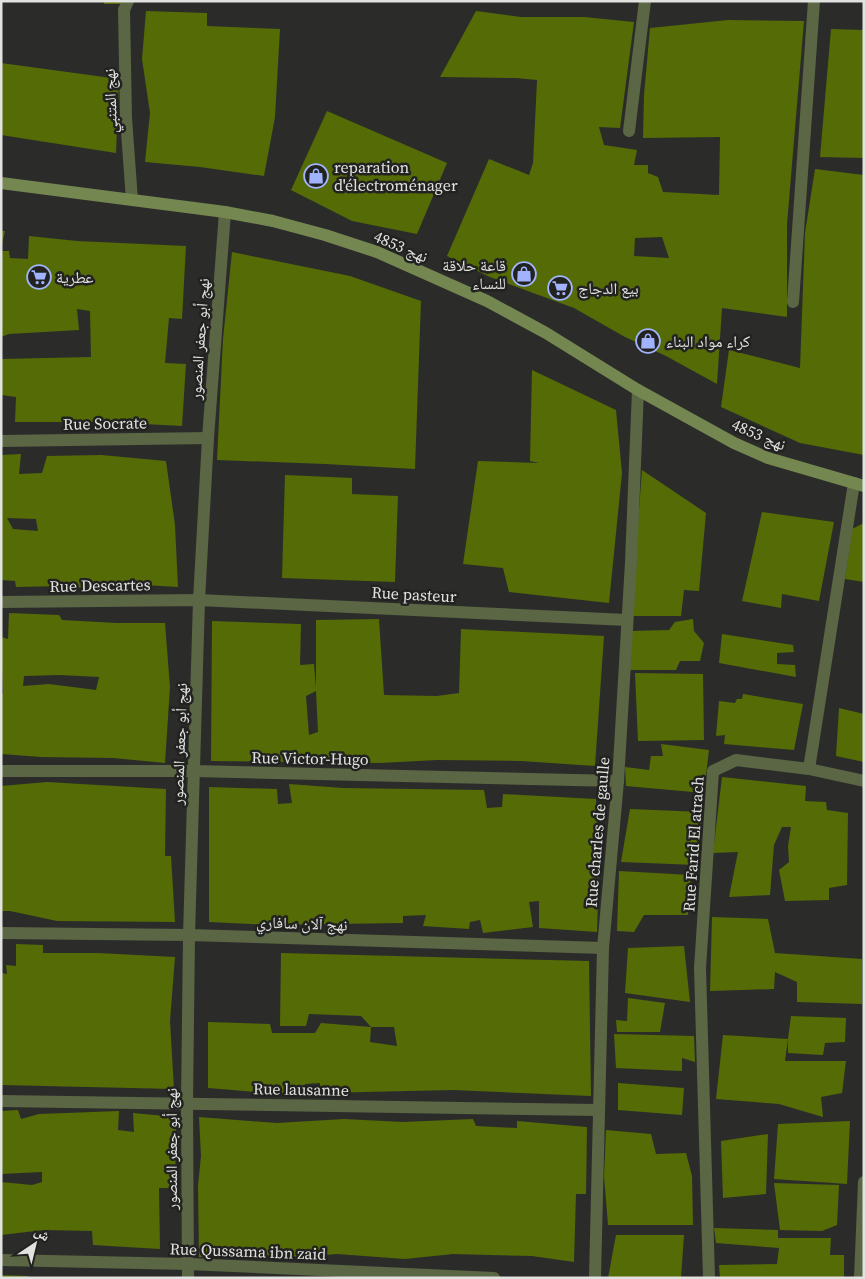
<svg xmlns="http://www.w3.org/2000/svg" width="865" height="1279" font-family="'Source Serif 4','Noto Naskh Arabic',serif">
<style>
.building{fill:#546b06;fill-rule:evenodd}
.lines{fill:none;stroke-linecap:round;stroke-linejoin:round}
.street{stroke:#5b6644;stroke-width:12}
.secondary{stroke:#758750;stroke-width:12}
.labels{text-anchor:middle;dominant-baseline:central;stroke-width:5;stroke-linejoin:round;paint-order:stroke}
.street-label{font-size:16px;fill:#e2e3e1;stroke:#222320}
.poi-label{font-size:16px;fill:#e2e3e1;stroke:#222320;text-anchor:start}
</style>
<rect width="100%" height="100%" fill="#2b2c2a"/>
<g class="building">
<rect x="104" y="1" width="17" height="3"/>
<polygon points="146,11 207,13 207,26 280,29 275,117 264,176 200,167 145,162 150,113 142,59"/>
<path d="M476,11L521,17H584L634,22L620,128L599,127L604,145L637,150L634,165H648V173L658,177L663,192L719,195L720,137L643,138L644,95L650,28L728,20L804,21L787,224V317L722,308L717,384L666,356L625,337L574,308L490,277L447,256L489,159L529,175L533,163L537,80L516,78L440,77ZM662,237L669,258L634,256L635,238Z"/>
<polygon points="831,29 864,30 864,158 820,157"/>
<polygon points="1,63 119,79 116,153 1,135"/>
<polygon points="327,111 447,163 417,234 352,221 291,190"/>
<polygon points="815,169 864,175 864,455 800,443 721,407 729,350 800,368 805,233"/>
<polygon points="1,231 5,231 2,244 1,244"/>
<polygon points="29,236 77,241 186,246 182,319 169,318 165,363 186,364 182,426 106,422 15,422 16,397 1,395 1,359 91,357 90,311 77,309 79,330 9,334 1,337 1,251 9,251 10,258 28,259"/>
<polygon points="232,252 350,276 421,301 415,469 325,464 217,460 223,339"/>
<polygon points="532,370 616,410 622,473 609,603 509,592 503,568 463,564 478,461 539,463 530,461"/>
<path d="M21,454L19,474L42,473L47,456L101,455L166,461L175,525L178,587L111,583L108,591L65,586L16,587L15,581L1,580V455ZM7,518L36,519L38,531L13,529Z"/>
<polygon points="642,470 706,513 699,591 684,590 681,616 631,616"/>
<polygon points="285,475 352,478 352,494 398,496 395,582 282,578"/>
<polygon points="762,512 834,522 819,601 782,594 781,608 742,601"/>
<polygon points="864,523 864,582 845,579 852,529"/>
<path d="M9,613L59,615L62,620L117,623H165L170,687L165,763L113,758L41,757L1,754V693L3,694L1,637L8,639ZM60,675L99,677L96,690L49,684L23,686L24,676Z"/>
<path d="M379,619L384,695L437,696L459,693L461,629L604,636L595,766L521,761L437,760L380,763L211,761L212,621L301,624L300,665L314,664L316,688V620ZM316,691L318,732L309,735L306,696Z"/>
<polygon points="693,619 694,631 704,643 700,661 680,661 676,670 628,670 630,631 669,630 675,622"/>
<polygon points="722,634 793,645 794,652 777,653 777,664 795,665 796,677 719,663"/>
<polygon points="635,673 703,674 704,740 638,741"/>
<polygon points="743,694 803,704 794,750 724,744 725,735 716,736 719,701 735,703 737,699 742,699"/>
<polygon points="839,708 864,714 864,762 836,756"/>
<polygon points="661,744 709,750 704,793 626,786 625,767 649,770 651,756 663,756"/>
<polygon points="722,777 806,786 805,801 826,802 827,810 848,813 847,885 829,888 829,900 785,901 779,870 789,862 788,846 791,827 782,827 774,845 770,895 729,897 738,852 713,853"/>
<polygon points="47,782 166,789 165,856 171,856 175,922 57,921 10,911 1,911 1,786"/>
<polygon points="289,784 343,788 484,790 487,808 502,807 503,794 596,799 599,864 597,932 539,928 539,901 529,902 533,927 483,933 480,920 470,922 469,929 423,926 426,915 403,916 403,923 270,925 209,922 209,787 277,789 278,804 292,803"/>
<polygon points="630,809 702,812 696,865 621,862"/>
<polygon points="619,871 691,875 688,915 644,915 634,932 617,931"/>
<polygon points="712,917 768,919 775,953 862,959 862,1004 797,1002 797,982 775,972 774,989 710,991"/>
<polygon points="16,944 43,945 43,953 98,953 175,957 170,1021 174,1089 1,1085 1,973 7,974 6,965 16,966"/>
<polygon points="684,946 690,1002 625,993 628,948"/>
<polygon points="281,953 589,961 591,1096 453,1090 320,1093 320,1083 305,1084 302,1096 208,1088 208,1022 270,1024 272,1033 315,1033 321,1023 371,1027 370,1042 397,1046 394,1027 371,1027 361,1016 309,1014 306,1026 280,1026"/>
<polygon points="628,998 665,1003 660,1032 617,1032 616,1020 627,1021"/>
<polygon points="791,1016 846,1018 845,1042 825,1043 823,1055 788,1053 788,1039 785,1061 846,1061 842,1093 821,1097 823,1117 779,1104 716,1099 723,1035 788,1039"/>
<polygon points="614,1034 694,1036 695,1062 682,1058 682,1071 616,1068"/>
<polygon points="618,1083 684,1088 682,1115 618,1110"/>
<polygon points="18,1110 21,1119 39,1114 119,1111 118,1130 134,1132 133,1113 176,1117 175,1188 159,1188 160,1249 93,1245 92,1231 44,1230 1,1235 1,1182 32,1185 42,1182 42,1172 1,1174 1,1111"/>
<polygon points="199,1117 277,1123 344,1119 403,1122 473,1119 476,1126 517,1128 517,1121 587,1127 586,1194 576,1194 574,1262 532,1256 453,1254 405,1259 337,1254 299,1257 199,1257 198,1185 201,1156"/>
<polygon points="850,1121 847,1184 774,1179 778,1124"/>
<polygon points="606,1130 651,1134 656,1154 686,1153 692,1176 693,1225 608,1225 604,1176"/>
<polygon points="768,1134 766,1194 723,1198 721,1141"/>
<polygon points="774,1183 839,1185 837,1225 822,1231 780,1230"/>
<polygon points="714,1228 778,1230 778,1238 831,1238 830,1255 844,1255 844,1278 720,1278 719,1265 777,1264 779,1248 716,1243"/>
<polygon points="616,1235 684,1235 681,1278 608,1278"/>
<polygon points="1,1275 28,1276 28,1278 1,1278"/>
</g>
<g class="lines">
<g class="street">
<polyline points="128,1 124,10 126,118 132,200"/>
<polyline points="629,131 645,1"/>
<polyline points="793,302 814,1"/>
<polyline points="1,441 208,438"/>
<polyline points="1,602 199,600 627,620"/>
<polyline points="809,769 864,781"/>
<polyline points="1,771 194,771 618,781"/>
<polyline points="1,933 189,935 603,948"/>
<polyline points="1,1101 599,1110"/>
<polyline points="1,1260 188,1264 494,1278"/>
<polyline points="188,1278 187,1103 189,935 199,600 208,438 225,212"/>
<polyline points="595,1278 603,948 618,781 631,562 638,390"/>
<polyline points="709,1278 700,968 713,771 736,760 809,769 854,483"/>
<polyline points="860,1278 864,1182"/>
</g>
<polyline class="secondary" points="1,183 225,212 273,221 325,235 377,252 487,301 546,333 638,390 734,443 768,458 864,486"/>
</g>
<defs>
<g id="shop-ring" transform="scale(1.25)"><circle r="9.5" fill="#222320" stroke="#a1b3fd" stroke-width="1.5"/><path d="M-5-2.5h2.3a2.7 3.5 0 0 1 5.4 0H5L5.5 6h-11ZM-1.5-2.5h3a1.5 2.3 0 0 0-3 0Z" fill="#a1b3fd"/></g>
<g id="supermarket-ring" transform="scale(1.25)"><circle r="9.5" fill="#222320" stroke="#a1b3fd" stroke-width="1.5"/><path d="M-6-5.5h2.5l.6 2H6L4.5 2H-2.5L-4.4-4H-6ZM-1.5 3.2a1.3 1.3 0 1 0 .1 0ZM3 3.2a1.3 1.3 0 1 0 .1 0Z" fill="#a1b3fd"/></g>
</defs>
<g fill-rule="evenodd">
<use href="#shop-ring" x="316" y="176"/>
<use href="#shop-ring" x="524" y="274"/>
<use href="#supermarket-ring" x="39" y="277"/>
<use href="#supermarket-ring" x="560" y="288"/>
<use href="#shop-ring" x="648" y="341"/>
</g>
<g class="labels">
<g class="street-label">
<text transform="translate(110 101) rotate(-92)">نهج المتنبي</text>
<text transform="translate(401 246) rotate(23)">نهج 4853</text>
<text transform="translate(199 339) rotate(-86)">نهج أبو جعفر المنصور</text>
<text transform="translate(105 423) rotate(-1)">Rue Socrate</text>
<text transform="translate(759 434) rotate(23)">نهج 4853</text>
<text transform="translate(100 585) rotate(-1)">Rue Descartes</text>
<text transform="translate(414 594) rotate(3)">Rue pasteur</text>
<text transform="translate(179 744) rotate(-88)">نهج أبو جعفر المنصور</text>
<text transform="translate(310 758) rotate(1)">Rue Victor-Hugo</text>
<text transform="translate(597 832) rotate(-85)">Rue charles de gaulle</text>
<text transform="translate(693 844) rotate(-86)">Rue Farid El atrach</text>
<text transform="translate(302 923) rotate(2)">نهج آلان سافاري</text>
<text transform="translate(301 1089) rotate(1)">Rue lausanne</text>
<text transform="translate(171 1149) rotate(-90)">نهج أبو جعفر المنصور</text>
<text transform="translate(248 1251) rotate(2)">Rue Qussama ibn zaid</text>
</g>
<g class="poi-label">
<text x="334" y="167">reparation<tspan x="334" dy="18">d'électroménager</tspan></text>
<text x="506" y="265" text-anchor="end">قاعة حلاقة<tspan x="506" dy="18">للنساء</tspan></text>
<text x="56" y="277">عطرية</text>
<text x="578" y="288">بيع الدجاج</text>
<text x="666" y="341">كراء مواد البناء</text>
</g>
</g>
<rect width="865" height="1279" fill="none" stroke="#e2e3e1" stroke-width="5"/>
<g transform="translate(35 1244) rotate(35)" stroke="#222320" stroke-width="4" paint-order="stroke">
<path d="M0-4L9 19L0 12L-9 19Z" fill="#e2e3e1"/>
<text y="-8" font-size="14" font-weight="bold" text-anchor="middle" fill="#e2e3e1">ش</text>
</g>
</svg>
